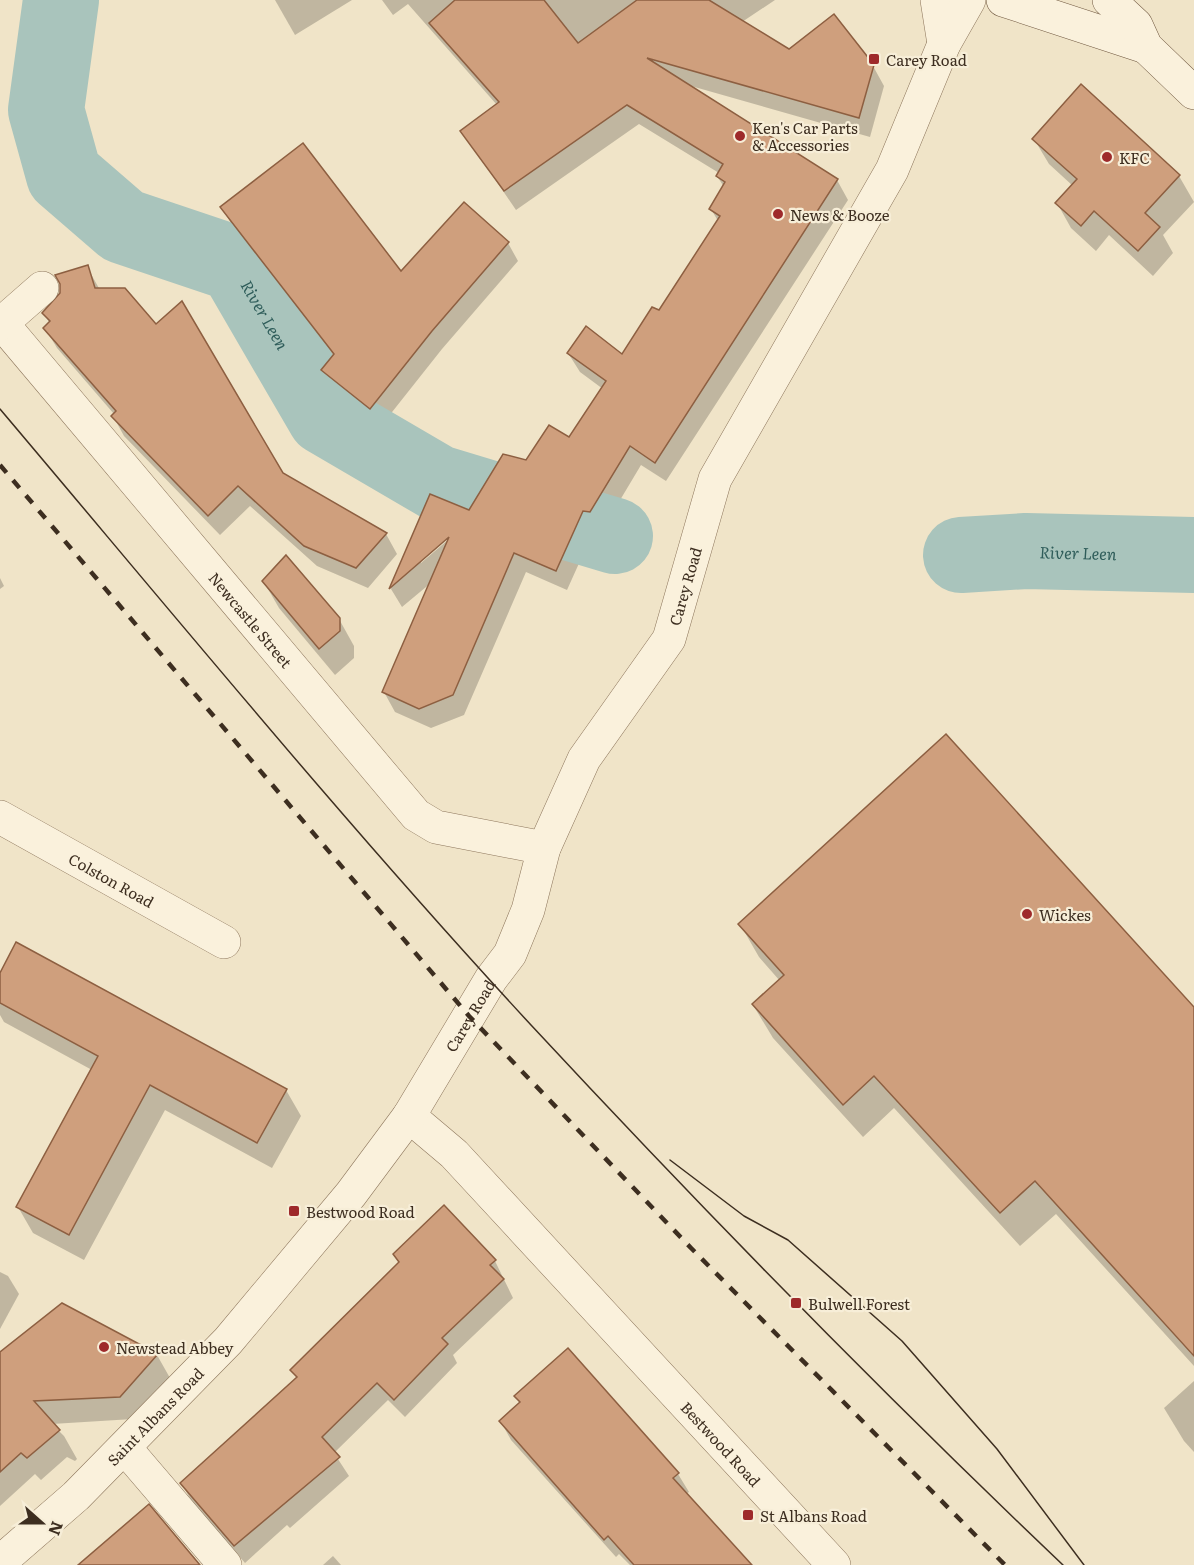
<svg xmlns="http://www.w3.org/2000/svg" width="1194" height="1565" font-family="Literata,serif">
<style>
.shadow{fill:#0003;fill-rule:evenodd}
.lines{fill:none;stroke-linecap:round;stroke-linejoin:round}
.river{stroke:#a9c4bc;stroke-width:76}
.building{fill:#cf9f7d;stroke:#8d5f41;stroke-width:1.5}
.minor-casing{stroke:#8d765c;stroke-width:34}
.tertiary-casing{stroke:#8d765c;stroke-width:34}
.secondary-casing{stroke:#6f573f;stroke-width:34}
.minor{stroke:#faf1dc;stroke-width:33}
.tertiary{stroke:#faf1dc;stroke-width:33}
.secondary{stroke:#faf1dc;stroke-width:33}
.tram{stroke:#3d2e20;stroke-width:1.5}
.rail{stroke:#3d2e20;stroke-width:4.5;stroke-dasharray:10 10;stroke-linecap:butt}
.poi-dot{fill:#9e2a2b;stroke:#f7eed8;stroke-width:2}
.labels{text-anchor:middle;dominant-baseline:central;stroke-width:4.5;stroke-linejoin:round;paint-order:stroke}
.poi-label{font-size:15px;fill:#3d2e20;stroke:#f7eed8;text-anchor:start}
.street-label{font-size:15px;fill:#3d2e20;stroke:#f7eed8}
.water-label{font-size:16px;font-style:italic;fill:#2f5d5a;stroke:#f7eed8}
</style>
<rect width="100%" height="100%" fill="#f0e4c8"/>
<g class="shadow">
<polygon points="275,0 352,0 295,35"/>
<path d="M382,0H775L742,22L789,51L873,66L884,86L870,137L691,86L837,180L848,200L666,481L641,465L601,532L594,530L567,590L526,572L464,715L431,728L395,712L384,692L432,582L402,607L391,589L431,496L470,512L527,461L570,439L603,389L580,372L568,353L622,356L659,312L718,221L711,209L724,187L717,176L719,173L639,124L516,210L462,131L497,105L408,4L393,15ZM454,531L456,533L421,563V559Z"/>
<polygon points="1082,87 1179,176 1194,202 1163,235 1173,253 1153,276 1109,235 1096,251 1071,228 1057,203 1073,186 1049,164 1034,139"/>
<polygon points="222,207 401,274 508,243 518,261 442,349 381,426 333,388 323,370 334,357 232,225"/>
<polygon points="87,267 100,290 282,474 386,534 397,554 368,588 317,566 250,506 220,535 124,436 113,416 114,414 57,348 45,328 50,324 44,313"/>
<polygon points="0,578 4,586 0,589"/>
<polygon points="264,582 339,619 354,646 354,658 335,675 279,608"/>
<polygon points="740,924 1194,1010 1194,1366 1056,1214 1020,1246 894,1108 863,1137 773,1038 753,1005 780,981 759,957"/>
<polygon points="0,976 286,1090 301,1116 272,1168 165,1110 84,1260 33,1233 18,1207 92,1070 4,1022 0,1015"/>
<polygon points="394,1255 495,1261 513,1298 453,1355 457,1363 405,1417 388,1400 334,1453 349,1476 290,1528 287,1525 245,1563 192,1502 182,1484 297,1379 292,1370 400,1264"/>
<polygon points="0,1272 8,1276 19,1294 0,1329"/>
<polygon points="568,1350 678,1474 689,1492 686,1494 750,1565 630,1565 619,1554 616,1557 511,1440 501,1422 520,1404 516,1396"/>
<polygon points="0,1354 157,1355 170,1378 133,1419 52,1424 64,1436 77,1459 75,1461 67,1457 41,1480 35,1474 0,1506"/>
<polygon points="1194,1381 1194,1452 1184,1441 1164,1408"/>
<polygon points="333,1556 341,1565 323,1565"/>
</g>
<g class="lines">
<g class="river">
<path id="s1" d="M61,0L46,110L64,175L123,226L236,264L325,417L438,483L615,536"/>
<path id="s2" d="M961,555L1026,551L1194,555"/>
</g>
</g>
<g class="building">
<polygon points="455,0 544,0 578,43 637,0 709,0 789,49 834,14 874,65 859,118 647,58 838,179 655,463 630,446 590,512 583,511 556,571 514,553 453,695 419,709 382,692 449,537 389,589 430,494 469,510 503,454 526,460 549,425 569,437 606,381 567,353 586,326 622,354 652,307 659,310 720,216 709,209 725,182 716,176 723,164 627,105 504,191 460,131 499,102 429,23"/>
<polygon points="1081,84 1180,175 1145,213 1160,227 1138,251 1094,211 1081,226 1055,203 1077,179 1032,139"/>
<polygon points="303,143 401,271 464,202 509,242 432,331 370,409 321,370 334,354 220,207"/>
<polygon points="88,265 95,288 125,288 156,324 182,301 283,473 387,533 356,568 304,546 238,486 208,516 111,416 116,411 43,328 50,321 42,313 60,293 60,284 55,275"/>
<polygon points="286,555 340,618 340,631 319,649 262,581"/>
<polygon points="946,734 1194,1007 1194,1356 1035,1181 1000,1213 874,1076 843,1105 752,1004 784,975 738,924"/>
<polygon points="16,942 287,1089 257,1143 150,1085 69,1235 16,1207 98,1056 0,1003 0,973"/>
<polygon points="444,1205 496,1260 490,1265 504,1279 442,1338 448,1344 394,1400 377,1383 322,1437 340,1457 234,1546 180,1483 297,1377 290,1370 399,1262 393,1254"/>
<polygon points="62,1303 158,1354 120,1397 34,1401 60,1430 27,1458 21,1453 0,1472 0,1352"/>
<polygon points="568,1348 679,1473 673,1478 752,1565 634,1565 608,1536 604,1540 499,1421 520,1402 514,1396"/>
<polygon points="149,1504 200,1565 78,1565"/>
</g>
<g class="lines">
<g class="minor-casing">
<g id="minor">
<path id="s3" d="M0,321L416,815L436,827L544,848"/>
<polyline points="2,323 42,288"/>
<path id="s4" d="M0,817L224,942"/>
<polyline points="125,1448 225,1565"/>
</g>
</g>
<g class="tertiary-casing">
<g id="tertiary">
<polyline points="937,0 944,44"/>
<path id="s5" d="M409,1116L454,1154L834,1565"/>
<path id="s6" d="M0,1562L76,1496L228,1341L351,1194L409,1116L491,979L510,954L528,910L544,848L584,759L669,639L715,479L892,170L944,44L969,0"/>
</g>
</g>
<g class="secondary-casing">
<g id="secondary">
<polyline points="1003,0 1146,47"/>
<polyline points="1109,0 1136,25 1146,47 1194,93"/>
</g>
</g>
<use href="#minor" class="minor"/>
<use href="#tertiary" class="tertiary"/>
<use href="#secondary" class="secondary"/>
<g class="tram">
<path d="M0,409C175,616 347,826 531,1025C703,1210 880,1391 1063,1565"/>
<polyline points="670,1160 744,1216 788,1240 902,1341 997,1449 1084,1565"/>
</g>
<polyline class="rail" points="0,465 469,1016 691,1248 1005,1565"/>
</g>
<g class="poi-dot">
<rect x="868" y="53" width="12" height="12" rx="3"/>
<circle cx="740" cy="136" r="6"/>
<circle cx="1107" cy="157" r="6"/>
<circle cx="778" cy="214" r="6"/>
<circle cx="1027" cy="914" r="6"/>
<rect x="288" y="1205" width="12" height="12" rx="3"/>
<rect x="790" y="1297" width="12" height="12" rx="3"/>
<circle cx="104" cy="1347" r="6"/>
<rect x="742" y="1509" width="12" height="12" rx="3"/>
</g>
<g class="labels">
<g class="poi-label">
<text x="886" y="59">Carey Road</text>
<text x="752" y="127">Ken's Car Parts<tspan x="752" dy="17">&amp; Accessories</tspan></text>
<text x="1119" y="157">KFC</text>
<text x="790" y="214">News &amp; Booze</text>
<text x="1039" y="914">Wickes</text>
<text x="306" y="1211">Bestwood Road</text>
<text x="808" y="1303">Bulwell Forest</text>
<text x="116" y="1347">Newstead Abbey</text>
<text x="760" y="1515">St Albans Road</text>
</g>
<g class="street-label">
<text stroke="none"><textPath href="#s6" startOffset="1209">Carey Road</textPath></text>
<text stroke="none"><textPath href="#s3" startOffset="390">Newcastle Street</textPath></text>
<text stroke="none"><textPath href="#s4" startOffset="128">Colston Road</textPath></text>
<text stroke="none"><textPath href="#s6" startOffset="724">Carey Road</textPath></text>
<text stroke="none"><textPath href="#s6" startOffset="213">Saint Albans Road</textPath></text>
<text stroke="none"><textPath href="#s5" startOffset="453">Bestwood Road</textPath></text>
</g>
<g class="water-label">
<text stroke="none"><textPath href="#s1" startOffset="434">River Leen</textPath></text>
<text stroke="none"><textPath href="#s2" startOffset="117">River Leen</textPath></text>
</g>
</g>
<g transform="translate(42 1523) rotate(111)" stroke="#f7eed8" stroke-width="4.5" paint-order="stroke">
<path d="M0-4.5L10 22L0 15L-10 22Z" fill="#3d2e20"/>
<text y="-9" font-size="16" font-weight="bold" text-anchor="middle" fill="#3d2e20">N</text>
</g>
</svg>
